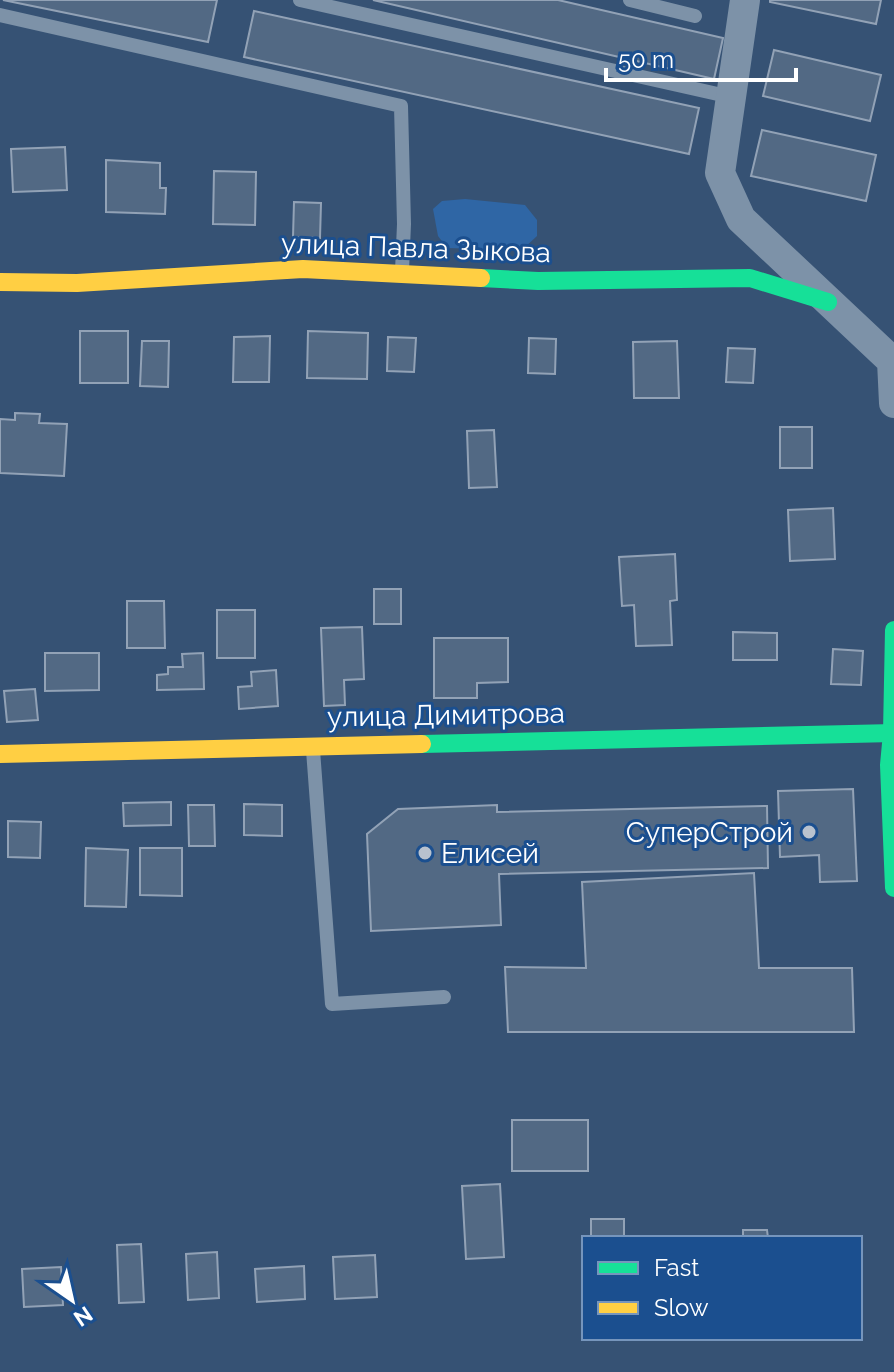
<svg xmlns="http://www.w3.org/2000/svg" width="894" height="1372" font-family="Raleway,sans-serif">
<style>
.green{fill:#2f66a5}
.building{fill:#526984;stroke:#92a2b6;stroke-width:2}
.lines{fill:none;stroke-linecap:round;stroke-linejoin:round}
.lane{stroke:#7d92a8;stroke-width:14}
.street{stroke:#7d92a8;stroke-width:30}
.fast{stroke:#16e098;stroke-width:18}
.slow{stroke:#ffcf43;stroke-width:18}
.poi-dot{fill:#b9c2ce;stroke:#1b4f8f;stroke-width:3}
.labels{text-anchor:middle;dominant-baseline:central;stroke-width:6;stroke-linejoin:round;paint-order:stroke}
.street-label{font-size:28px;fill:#fff;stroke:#1b4f8f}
.poi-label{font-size:28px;fill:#fff;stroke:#1b4f8f;text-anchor:end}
</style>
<rect width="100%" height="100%" fill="#365274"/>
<polygon class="green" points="465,199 525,205 537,220 537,236 522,250 447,248 438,236 433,209 442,201"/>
<g class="building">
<polygon points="3,0 217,0 208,42"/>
<polygon points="373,0 558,0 723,38 714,79"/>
<polygon points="770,0 881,0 876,24 770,2"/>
<polygon points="254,11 699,108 689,154 244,57"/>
<polygon points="774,50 881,75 870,121 763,96"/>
<polygon points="762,130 876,155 866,201 751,176"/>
<polygon points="65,147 67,190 13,192 11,149"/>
<polygon points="106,160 160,163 160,188 166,188 165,214 106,212"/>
<polygon points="214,171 256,172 255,225 213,224"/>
<polygon points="294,202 321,203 320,238 293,237"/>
<rect x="80" y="331" width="48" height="52"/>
<polygon points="308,331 368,333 367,379 307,378"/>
<polygon points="270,336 269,382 233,382 234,337"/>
<polygon points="388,337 416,338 414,372 387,371"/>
<polygon points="529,338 556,339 555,374 528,373"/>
<polygon points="142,341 169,341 168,387 140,386"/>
<polygon points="677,341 679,398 634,398 633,342"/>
<polygon points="728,348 755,349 753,383 726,382"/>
<polygon points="15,413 40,414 39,423 67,424 64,476 0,473 0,419 15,420"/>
<rect x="780" y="427" width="32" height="41"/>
<polygon points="494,430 497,487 469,488 467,431"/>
<polygon points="833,508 835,559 790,561 788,510"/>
<polygon points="675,554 677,600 670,601 672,645 636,646 634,605 622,606 619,557"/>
<rect x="374" y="589" width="27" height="35"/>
<polygon points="127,601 164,601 165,648 127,648"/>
<rect x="217" y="610" width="38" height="48"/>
<polygon points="362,627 364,679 344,680 345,705 324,706 321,628"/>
<polygon points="733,632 777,633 777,660 733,660"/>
<polygon points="434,638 508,638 508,682 477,683 477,698 434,698"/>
<polygon points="833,649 863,651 861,685 831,684"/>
<polygon points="45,653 99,653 99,690 45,691"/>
<polygon points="203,653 204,689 157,690 157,675 168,674 168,667 183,667 182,654"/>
<polygon points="276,670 278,706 239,709 238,687 252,686 251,672"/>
<polygon points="35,689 38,720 7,722 4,691"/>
<polygon points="853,789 857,881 820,882 819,855 780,857 778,791"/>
<polygon points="171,802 171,825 124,826 123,803"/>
<polygon points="244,804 282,805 282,836 244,835"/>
<polygon points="188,805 214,805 215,846 189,846"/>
<polygon points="497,805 497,812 767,806 768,868 499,874 501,925 371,931 367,834 398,809"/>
<polygon points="8,821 41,822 40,858 8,857"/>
<polygon points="86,848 128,850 126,907 85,906"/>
<polygon points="140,848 182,848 182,896 140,895"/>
<polygon points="754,873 759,968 852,968 854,1032 508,1032 505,967 586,968 582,882"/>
<rect x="512" y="1120" width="76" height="51"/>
<polygon points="500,1184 504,1257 466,1259 462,1186"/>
<rect x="591" y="1219" width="33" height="19"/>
<polygon points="743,1230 767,1230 768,1238 743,1238"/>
<polygon points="141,1244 144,1302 119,1303 117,1245"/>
<polygon points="217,1252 219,1298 188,1300 186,1254"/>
<polygon points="375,1255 377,1297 335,1299 333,1257"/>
<polygon points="304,1266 305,1299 257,1302 255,1269"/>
<polygon points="61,1267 63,1305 24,1307 22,1269"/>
</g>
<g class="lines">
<g class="lane">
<polyline points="300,0 731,97"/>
<polyline points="630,0 695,16"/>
<polyline points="0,15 401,106 404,224 402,271"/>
<polyline points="313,750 332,1004 444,997"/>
</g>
<polyline class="street" points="745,0 720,173 741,219 892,361 894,403"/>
<g class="fast">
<polyline points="481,278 538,281 750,278 828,302"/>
<polyline points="894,630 892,733 889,765 894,888"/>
<polyline points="422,744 894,733"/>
</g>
<g class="slow">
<polyline points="0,282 77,283 303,269 481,278"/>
<polyline points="0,754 422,744"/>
</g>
</g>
<g class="poi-dot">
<circle cx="809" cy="832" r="8"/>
<circle cx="425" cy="853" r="8"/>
</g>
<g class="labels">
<g class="street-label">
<text transform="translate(416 248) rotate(2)">улица Павла Зыкова</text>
<text transform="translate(446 715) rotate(-1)">улица Димитрова</text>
</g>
<g class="poi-label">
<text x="793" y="832">СуперСтрой</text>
<text x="441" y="853" text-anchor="start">Елисей</text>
</g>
</g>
<rect x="582" y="1236" width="280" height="104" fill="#1b4f8f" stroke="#7695bc" stroke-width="2"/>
<rect x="598" y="1262" width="40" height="12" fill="#16e098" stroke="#7695bc" stroke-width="2"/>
<text x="654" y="1276" font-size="24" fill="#ffffff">Fast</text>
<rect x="598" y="1302" width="40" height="12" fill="#ffcf43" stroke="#7695bc" stroke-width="2"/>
<text x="654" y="1316" font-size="24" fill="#ffffff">Slow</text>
<g transform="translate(72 1300) rotate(146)" stroke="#1b4f8f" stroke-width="6" paint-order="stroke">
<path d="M0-6L14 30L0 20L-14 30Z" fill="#ffffff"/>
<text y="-12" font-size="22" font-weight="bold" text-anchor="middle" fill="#ffffff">N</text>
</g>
<path d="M606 68v12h190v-12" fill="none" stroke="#ffffff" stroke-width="4"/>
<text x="618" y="68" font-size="24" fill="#ffffff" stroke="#1b4f8f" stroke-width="6" paint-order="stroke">50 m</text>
</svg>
